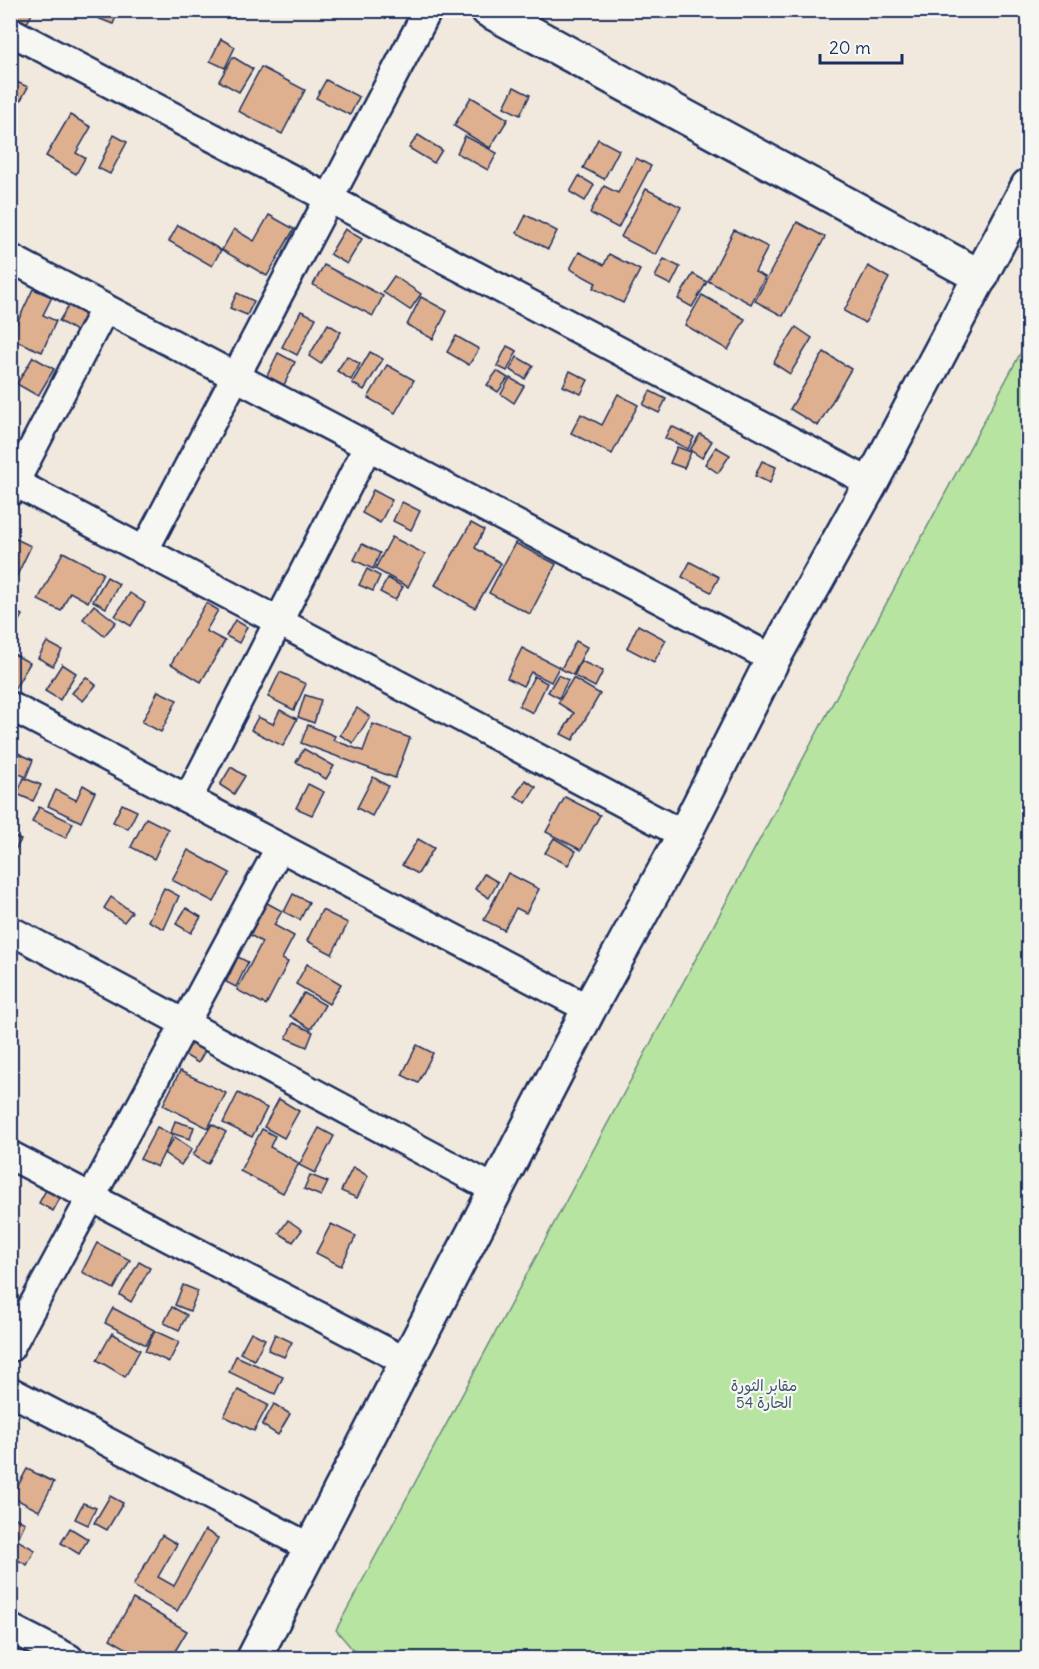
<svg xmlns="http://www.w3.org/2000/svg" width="1039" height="1669" font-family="Delius,'Playpen Sans Arabic',sans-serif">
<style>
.green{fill:#b8e4a1;stroke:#6a8a80;stroke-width:1.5}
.building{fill:#deb08f;stroke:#1b2f5e;stroke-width:1.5}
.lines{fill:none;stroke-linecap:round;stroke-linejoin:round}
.street-casing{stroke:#1b2f5e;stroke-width:32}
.secondary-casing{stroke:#1b2f5e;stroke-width:38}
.street{stroke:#f6f6f2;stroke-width:27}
.secondary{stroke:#f6f6f2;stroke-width:33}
.labels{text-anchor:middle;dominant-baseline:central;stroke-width:4.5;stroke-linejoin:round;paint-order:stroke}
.park-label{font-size:15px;fill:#3a536b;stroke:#f6f6f2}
</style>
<rect width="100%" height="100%" fill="#f1e8de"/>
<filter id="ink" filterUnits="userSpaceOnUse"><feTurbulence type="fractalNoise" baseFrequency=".0167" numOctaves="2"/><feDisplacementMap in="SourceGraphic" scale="12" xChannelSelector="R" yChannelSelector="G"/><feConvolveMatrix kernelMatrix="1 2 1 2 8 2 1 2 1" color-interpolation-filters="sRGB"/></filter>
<g filter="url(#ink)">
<polygon class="green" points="1028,339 1028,1658 360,1658 336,1630"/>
<g class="building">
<polygon points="12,10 34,10 27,23 10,14"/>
<polygon points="98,10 118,12 113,24 95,17"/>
<polygon points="221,39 235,47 225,68 210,61"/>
<polygon points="233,57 253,69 239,92 219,81"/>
<polygon points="261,67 305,90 282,134 238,111"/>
<polygon points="10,79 28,87 13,114 10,113"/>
<polygon points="326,80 359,97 350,115 316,98"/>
<polygon points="514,87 530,95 520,115 504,107"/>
<polygon points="471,97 508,119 490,148 454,126"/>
<polygon points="70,115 91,127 76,153 85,158 76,174 46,156"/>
<polygon points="114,135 127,142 110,174 98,168"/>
<polygon points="418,135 442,150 434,163 409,148"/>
<polygon points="465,136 497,153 488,170 457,153"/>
<polygon points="598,139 619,150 604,179 583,168"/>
<polygon points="636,158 651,166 618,228 590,213 604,186 618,193"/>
<polygon points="579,176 594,185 585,201 570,192"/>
<polygon points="646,189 681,207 656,255 621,237"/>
<polygon points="269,215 294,229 267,276 222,250 234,229 254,241"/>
<polygon points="526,215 557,231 548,249 517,233"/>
<polygon points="797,222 825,237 783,316 755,301"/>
<polygon points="178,225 221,250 212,266 169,241"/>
<polygon points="345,229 362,239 347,264 330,254"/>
<polygon points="734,230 768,247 755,272 765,277 751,304 708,281"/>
<polygon points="579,252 604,265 609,254 640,270 623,303 593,288 596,283 570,269"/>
<polygon points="664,259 680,267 671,285 655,277"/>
<polygon points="324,265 383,296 373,316 313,285"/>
<polygon points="868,266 889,278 865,323 844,311"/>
<polygon points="693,274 707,282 692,307 678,299"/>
<polygon points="394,276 421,294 410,310 383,292"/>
<polygon points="33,289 52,297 43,315 56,321 42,352 10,338"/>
<polygon points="237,293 254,301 247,315 230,308"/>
<polygon points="702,295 745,319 728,350 685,325"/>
<polygon points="421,297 447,311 433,339 407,325"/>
<polygon points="72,300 93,312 81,334 59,321"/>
<polygon points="301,311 316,318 297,355 282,347"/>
<polygon points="328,324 341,332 321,364 309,356"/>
<polygon points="796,327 812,338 790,374 773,363"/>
<polygon points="456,336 479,349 469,365 447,352"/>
<polygon points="507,346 517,351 507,371 497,366"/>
<polygon points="370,352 383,359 364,390 352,383"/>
<polygon points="824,352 851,369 818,426 790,409"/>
<polygon points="278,353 295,362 284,385 267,376"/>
<polygon points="347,356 360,364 351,380 337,371"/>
<polygon points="33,357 54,369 38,396 17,384"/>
<polygon points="517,357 533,366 525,379 510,370"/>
<polygon points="387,365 414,380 395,413 368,398"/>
<polygon points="497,371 508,378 498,392 487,385"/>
<polygon points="570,371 588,380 581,394 563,386"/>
<polygon points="510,378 524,386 514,403 501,394"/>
<polygon points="650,391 666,399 659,413 643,405"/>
<polygon points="618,394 638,405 612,454 571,433 581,414 602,425"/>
<polygon points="671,426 694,437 688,449 665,438"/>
<polygon points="700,434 712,441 702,458 690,450"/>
<polygon points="677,447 691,452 684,468 670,463"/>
<polygon points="716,447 730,455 718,473 705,464"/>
<polygon points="762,461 776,467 770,483 755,476"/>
<polygon points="373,490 392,500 380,523 362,513"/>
<polygon points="402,502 420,511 411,530 393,521"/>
<polygon points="471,523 484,530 475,548 501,563 475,608 435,585"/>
<polygon points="392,537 425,554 408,587 375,569"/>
<polygon points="14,538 31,546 12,586 10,545"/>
<polygon points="515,543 556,564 530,614 489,593"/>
<polygon points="362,544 380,553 373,569 354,560"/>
<polygon points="63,552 103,573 88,602 70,592 61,611 38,600"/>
<polygon points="690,562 719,577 711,592 682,577"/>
<polygon points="367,569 380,576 373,591 359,585"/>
<polygon points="107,577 119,584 106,608 93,601"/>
<polygon points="388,578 403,587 395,600 380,592"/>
<polygon points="130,593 145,603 131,626 115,616"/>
<polygon points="206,603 218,610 206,631 225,641 201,682 171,664"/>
<polygon points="94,605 116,622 104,636 83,619"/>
<polygon points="10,609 22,615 10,637"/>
<polygon points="235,620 247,627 239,643 226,636"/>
<polygon points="638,625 666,640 654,662 627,648"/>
<polygon points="576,641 587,647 573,675 561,669"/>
<polygon points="47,642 62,650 53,666 38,658"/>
<polygon points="522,648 559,667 551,682 531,672 523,686 507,678"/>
<polygon points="12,653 30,663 14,690 10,688"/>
<polygon points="581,661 603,671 595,687 574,676"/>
<polygon points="62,664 76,673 60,700 45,691"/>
<polygon points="280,672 306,684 294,710 268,697"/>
<polygon points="558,675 568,680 559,698 548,692"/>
<polygon points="534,676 547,683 533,713 519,706"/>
<polygon points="86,677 96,685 83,701 72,693"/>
<polygon points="573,678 600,694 573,740 561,734 574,713 558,703"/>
<polygon points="158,691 177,700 161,732 142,722"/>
<polygon points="305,695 321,700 314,723 298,717"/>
<polygon points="357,708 370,717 353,743 340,735"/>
<polygon points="280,710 297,719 283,746 251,730 258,717 273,724"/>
<polygon points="373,724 410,738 395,778 301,743 308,725 335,736 333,740 363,751"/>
<polygon points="304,749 334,766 326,779 296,762"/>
<polygon points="18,753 33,760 26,777 11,770"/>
<polygon points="231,767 245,776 234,794 220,785"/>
<polygon points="373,777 388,786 372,816 357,808"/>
<polygon points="24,778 41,785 33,801 17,794"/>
<polygon points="525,780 536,787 526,803 515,796"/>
<polygon points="308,784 324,792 312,815 296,808"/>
<polygon points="83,785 95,792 81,822 48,806 56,790 76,800"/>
<polygon points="565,797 600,815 581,850 546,832"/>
<polygon points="122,804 137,811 128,829 113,822"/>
<polygon points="39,807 73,823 66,838 32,822"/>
<polygon points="146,818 168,829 154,859 131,847"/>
<polygon points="10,834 21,840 10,858"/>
<polygon points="554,838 576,851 568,865 545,853"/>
<polygon points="418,839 434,848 418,874 402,865"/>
<polygon points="188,850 230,873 214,902 172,880"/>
<polygon points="508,873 539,889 526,913 516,908 504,930 484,920"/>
<polygon points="484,874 498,882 489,898 475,889"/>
<polygon points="164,888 179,896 164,929 148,921"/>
<polygon points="293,894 309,902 300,920 284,912"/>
<polygon points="111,897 132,912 124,922 104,908"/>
<polygon points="267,903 282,911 274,925 294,936 282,959 288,962 266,1005 237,990 262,942 250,935"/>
<polygon points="186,908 201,917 191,933 176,924"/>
<polygon points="322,910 348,923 332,954 307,941"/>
<polygon points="238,957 248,962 236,987 226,982"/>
<polygon points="307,964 341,984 329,1004 296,984"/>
<polygon points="304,993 325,1005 311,1029 290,1016"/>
<polygon points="293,1023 313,1032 307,1047 286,1038"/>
<polygon points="181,1025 210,1042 198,1063 170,1046"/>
<polygon points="417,1045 433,1053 418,1083 402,1075"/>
<polygon points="180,1071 226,1093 208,1128 163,1105"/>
<polygon points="238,1093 267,1108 252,1137 223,1123"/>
<polygon points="279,1099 299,1111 284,1138 264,1127"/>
<polygon points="175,1121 194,1127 190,1139 171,1133"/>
<polygon points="212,1124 226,1132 208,1164 193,1155"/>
<polygon points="157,1127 173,1135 157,1167 140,1159"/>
<polygon points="319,1128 334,1136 315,1173 299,1165"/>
<polygon points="262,1129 275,1136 270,1147 299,1163 283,1193 240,1171"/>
<polygon points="175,1137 192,1149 181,1165 164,1153"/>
<polygon points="353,1167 368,1176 357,1198 341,1191"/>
<polygon points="310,1175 328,1182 321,1196 304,1189"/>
<polygon points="46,1190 60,1198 53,1211 39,1203"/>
<polygon points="288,1220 302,1230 293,1242 279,1233"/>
<polygon points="331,1224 356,1236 341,1266 316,1253"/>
<polygon points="97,1243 130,1260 114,1289 82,1272"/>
<polygon points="139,1262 150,1268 131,1302 120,1295"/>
<polygon points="183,1285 198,1291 190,1311 175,1305"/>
<polygon points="172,1307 187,1315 179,1330 164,1323"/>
<polygon points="113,1308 154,1330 146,1345 105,1323"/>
<polygon points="155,1331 179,1342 169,1362 145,1351"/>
<polygon points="251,1332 265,1339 254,1360 240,1353"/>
<polygon points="112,1333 140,1350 125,1377 97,1360"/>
<polygon points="275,1334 292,1342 284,1357 268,1350"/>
<polygon points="236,1356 283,1377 275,1394 229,1372"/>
<polygon points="238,1390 268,1405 254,1431 224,1416"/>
<polygon points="274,1404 290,1414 278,1435 262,1425"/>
<polygon points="27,1469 54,1482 39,1511 12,1497"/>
<polygon points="110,1496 123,1503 107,1530 94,1523"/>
<polygon points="83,1503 96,1508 88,1525 75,1519"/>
<polygon points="10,1515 25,1523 17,1540 35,1550 27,1565 10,1556"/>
<polygon points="70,1528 88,1539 79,1554 61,1543"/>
<polygon points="205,1530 218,1538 177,1611 133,1586 162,1535 177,1544 158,1577 174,1586"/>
<polygon points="133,1599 187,1631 171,1658 137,1658 138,1655 110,1639"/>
</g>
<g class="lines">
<g class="street-casing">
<g id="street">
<polyline points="10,31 871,483"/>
<polyline points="10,258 773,659"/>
<polyline points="10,480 684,835"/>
<polyline points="10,492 105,308"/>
<polyline points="144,551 428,10"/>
<polyline points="10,706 589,1009"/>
<polyline points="188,799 368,446"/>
<polyline points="10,930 496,1190"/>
<polyline points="10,1155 407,1362"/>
<polyline points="10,1348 280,847"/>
<polyline points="10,1391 311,1548"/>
<polyline points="10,1628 69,1658"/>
</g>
</g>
<g class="secondary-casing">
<g id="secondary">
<polyline points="488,10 981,277"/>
<polyline points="254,1658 589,1009 684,835 773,659 871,483 1028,186"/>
</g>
</g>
<use href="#street" class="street"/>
<use href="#secondary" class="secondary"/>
</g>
</g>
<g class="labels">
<g class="park-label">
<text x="764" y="1385">مقابر الثورة<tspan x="764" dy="17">الحارة 54</tspan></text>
</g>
</g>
<rect width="1039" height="1669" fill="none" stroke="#f6f6f2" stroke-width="36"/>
<rect x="18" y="18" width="1003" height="1633" fill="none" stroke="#1b2f5e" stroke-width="2" filter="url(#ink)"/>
<path d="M820 54v9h82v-9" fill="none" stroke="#1b2f5e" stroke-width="3"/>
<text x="829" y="54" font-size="18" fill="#1b2f5e" stroke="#f6f6f2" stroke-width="4.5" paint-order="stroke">20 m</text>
</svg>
